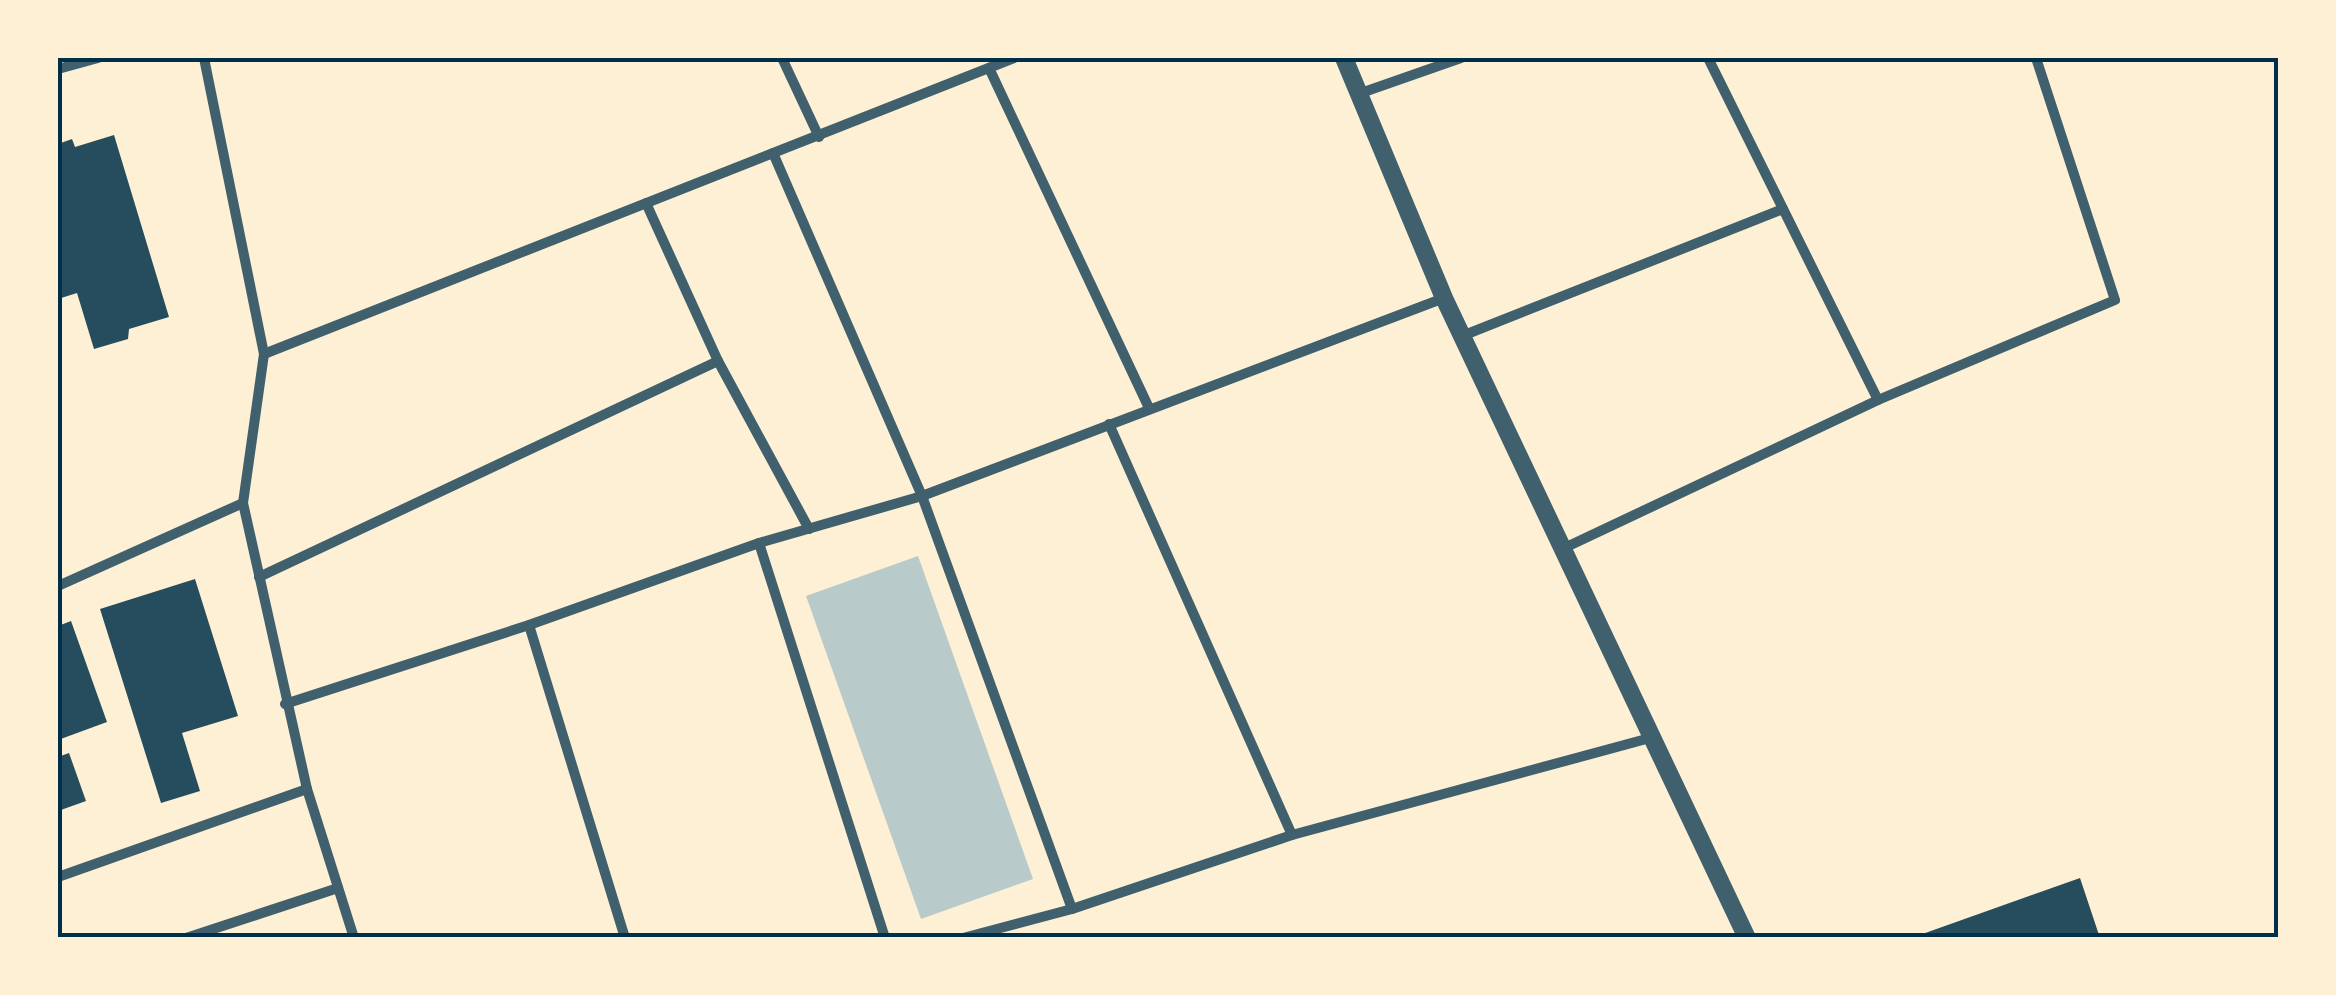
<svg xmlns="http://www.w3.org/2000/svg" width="2336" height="995" font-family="'Public Sans',sans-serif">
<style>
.green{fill:#b9caca}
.building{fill:#264d5e}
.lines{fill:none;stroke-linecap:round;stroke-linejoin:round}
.minor{stroke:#3f606c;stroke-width:10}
.tertiary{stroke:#3f606c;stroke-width:18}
.neatline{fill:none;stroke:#003049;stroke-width:4}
</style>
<rect width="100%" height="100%" fill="#fdf0d5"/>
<polygon class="green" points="918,556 1033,879 921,919 806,596"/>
<g class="building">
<polygon points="114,135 169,317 129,329 128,339 94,349 77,293 58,299 58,144 72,139 75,147"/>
<polygon points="195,579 238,716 182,733 200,791 161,803 100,609"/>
<polygon points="71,621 107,722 58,740 58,626"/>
<polygon points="69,753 86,801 58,811 58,757"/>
<polygon points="2080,878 2100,938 1914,938 1914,937"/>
</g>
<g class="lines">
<g class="minor">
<polyline points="204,58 264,354 243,503 307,789 354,938"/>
<polyline points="782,58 819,137"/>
<polyline points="989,68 1149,408"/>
<polyline points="58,69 98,58"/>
<polyline points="1361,93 1461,58"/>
<polyline points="773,153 922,496 1072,909"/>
<polyline points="646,203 718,361 809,529"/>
<polyline points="1462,336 1783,209"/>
<polyline points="264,354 1014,58"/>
<polyline points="1878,400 2115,300 2036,58"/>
<polyline points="1109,424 1292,835"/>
<polyline points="759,543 885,938"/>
<polyline points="1560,550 1878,400 1708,58"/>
<polyline points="259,577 718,361"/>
<polyline points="58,586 243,503"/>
<polyline points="529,625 625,938"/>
<polyline points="285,704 529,625 759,543 922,496 1444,298"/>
<polyline points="58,877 307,789"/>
<polyline points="186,938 338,888"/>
<polyline points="963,938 1072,909 1292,835 1650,738"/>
</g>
<polyline class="tertiary" points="1344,58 1444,298 1747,938"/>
</g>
<rect width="2336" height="995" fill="none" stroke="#fdf0d5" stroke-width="120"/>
<rect x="60" y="60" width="2216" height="875" class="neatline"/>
</svg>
